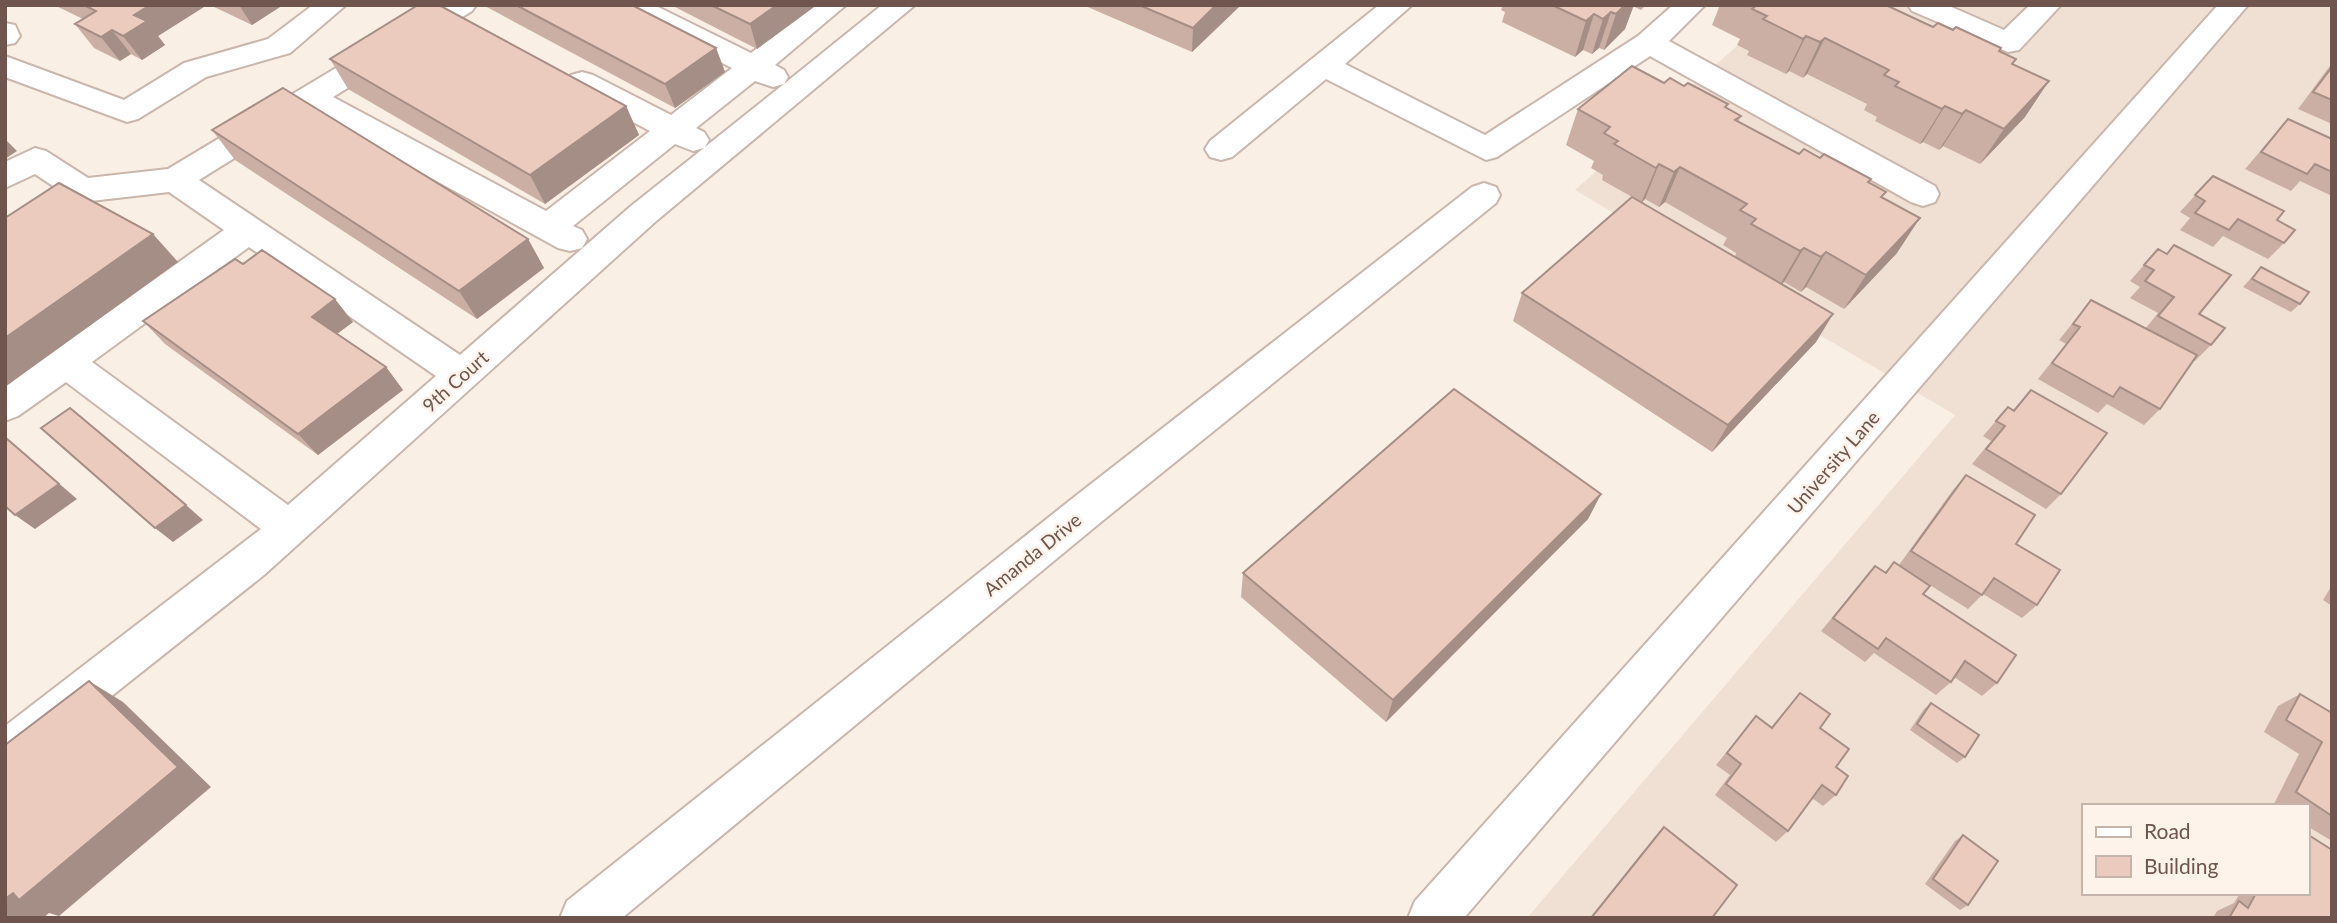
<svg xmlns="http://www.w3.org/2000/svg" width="2337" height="923" font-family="Lato,sans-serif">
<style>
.residential{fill:#f0e0d4;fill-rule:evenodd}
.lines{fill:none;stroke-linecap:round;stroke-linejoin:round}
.minor-casing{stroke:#c9b6ac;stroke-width:4}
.minor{fill:#fff;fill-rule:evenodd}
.wall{fill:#cbafa4;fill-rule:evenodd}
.shaded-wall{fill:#a58e86}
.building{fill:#eccbbf;stroke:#a58e86;stroke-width:2}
.labels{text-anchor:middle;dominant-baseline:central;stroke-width:5;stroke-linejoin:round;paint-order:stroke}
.street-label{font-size:19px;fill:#6f554d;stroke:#fdf3ea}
</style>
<rect width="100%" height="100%" fill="#faefe4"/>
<path class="residential" d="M1783,5H2332V918H1527L1955,415L1575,190ZM2083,806H2307V893H2083Z"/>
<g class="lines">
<g class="minor-casing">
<g id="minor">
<polygon points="313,5 346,5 290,53 206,77 138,119 127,122 5,77 5,56 124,100 184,63 268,39"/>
<path d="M441,5H476L472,11L333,97L546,211L650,131L571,89L567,82L571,75L582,72L593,75L671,115L732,68L621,11L617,5H654L751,53L813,5H846L775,65L784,70L788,77L784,84L882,5H915L655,222L264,575L21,768L5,774V726L261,529L66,382L18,416L5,421V386L224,230L169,192L91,201L17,250L5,253V224L59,190L35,174L5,188V162L35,148L46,151L88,178L168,169ZM755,81L773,87L784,84L705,147L709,140L704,132L696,128ZM310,111L558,248L570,251L582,248L587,239L582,230L573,226L675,144L693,151L704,148L631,206L460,355L199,180ZM249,247L436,376L288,505L92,362Z"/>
<polygon points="1379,5 1412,5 1345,64 1485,135 1638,36 1673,5 1705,5 1669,41 1935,186 1939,194 1935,202 1923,206 1911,202 1650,56 1497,157 1486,160 1326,79 1232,157 1221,160 1210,157 1205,149 1210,141"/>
<polygon points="1908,5 1947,5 2004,30 2030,5 2061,5 2019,50 2008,52 1912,11"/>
<polygon points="2218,5 2248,5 1464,918 1408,918 1415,901"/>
<polygon points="5,23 15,25 20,36 15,43 5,45"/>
<polygon points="1484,183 1496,187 1500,195 1496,203 1101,522 622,918 560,918 567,901 1073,498 1472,187"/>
</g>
</g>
<use href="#minor" class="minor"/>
</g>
<g class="wall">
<polygon points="54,5 207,5 158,36 165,45 142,60 131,54 120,61 94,48 75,24 83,19"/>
<polygon points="210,5 283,5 252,25"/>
<polygon points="483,5 632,5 716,48 725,72 675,108"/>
<polygon points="671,5 814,5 814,7 757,49"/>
<polygon points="1083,5 1241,5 1192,52"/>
<polygon points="1503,5 1646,5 1641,10 1633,6 1625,29 1604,50 1599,48 1592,54 1583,50 1575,57 1502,22 1505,12 1501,10"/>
<polygon points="1720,5 1886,5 1933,27 2000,51 2013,64 2025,117 1980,164 1943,146 1939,150 1923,142 1920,144 1875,121 1877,117 1864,110 1867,104 1807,74 1803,78 1789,71 1786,74 1747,55 1749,51 1737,45 1740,39 1712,25"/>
<polygon points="330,59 626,106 639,135 545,204 348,89"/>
<polygon points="2332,63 2332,124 2298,109"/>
<path d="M1664,83L1727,108L1741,116L1738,122L1799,154L1869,183L1882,198L1897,253L1844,309L1806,287L1801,292L1784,282L1782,284L1833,314L1816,342L1712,452L1513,321L1522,293L1632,197L1602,180L1603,175L1591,168L1594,161L1566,145L1578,109ZM1645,199L1659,207L1665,202L1727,238L1723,245L1736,253L1735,257L1642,202Z"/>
<polygon points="2288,119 2330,138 2332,135 2332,196 2300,181 2291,191 2245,169"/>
<polygon points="212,130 528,239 544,268 477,319 235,160"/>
<polygon points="2213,176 2277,220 2284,243 2268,259 2223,236 2213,247 2180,230 2190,218 2180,212"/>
<polygon points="2174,245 2211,345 2195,361 2194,361 2160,409 2144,425 2107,404 2098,413 2038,379 2066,344 2059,340 2091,300 2146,328 2158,313 2130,298 2140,287 2130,281 2158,249 2167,254"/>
<polygon points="2261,267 2300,304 2291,312 2243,287"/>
<polygon points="143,321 353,322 337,334 386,367 403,390 318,455 165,344"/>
<polygon points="2031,390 2061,494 2046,509 1972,464 1991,441 1983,436 2008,407 2013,410"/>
<polygon points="1966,475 2016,544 2037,605 2022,618 1983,594 1968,609 1917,577 1923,594 1997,683 1982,696 1954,677 1951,682 1936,695 1874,653 1865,662 1821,631 1875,566 1885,572 1894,562 1899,565 1953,490"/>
<polygon points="1601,494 1588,519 1386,722 1241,597 1243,573"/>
<polygon points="2332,585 2332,606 2323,600"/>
<polygon points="1800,693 1820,728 1836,767 1836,795 1823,806 1812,798 1788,831 1776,842 1715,795 1730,775 1716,765 1756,716 1771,727"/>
<polygon points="2300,694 2332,713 2332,841 2307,826 2307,806 2277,806 2274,804 2299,754 2264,732 2278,706"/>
<polygon points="1931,703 1965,757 1957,763 1910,730 1924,709"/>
<polygon points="1664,827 1712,918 1590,918 1654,838"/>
<polygon points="1963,835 1968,905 1960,910 1925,884 1955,841"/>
<polygon points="2240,893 2307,893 2332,918 2213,918 2217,911 2234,903"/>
</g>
<g class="shaded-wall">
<polygon points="150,5 207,5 158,36 165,45 142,60 123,36 134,15"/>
<polygon points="239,5 283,5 252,25"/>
<polygon points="777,5 814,5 814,7 757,49 750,24"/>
<polygon points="1216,5 1241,5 1192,52 1193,28"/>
<polygon points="1623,5 1634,5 1625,29 1604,50 1616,14"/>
<polygon points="1611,12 1599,48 1592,54 1603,19"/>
<polygon points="1594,14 1583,50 1575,57 1586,21"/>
<polygon points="112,30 131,54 120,61 101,37"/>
<polygon points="1806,36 1789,71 1786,74 1803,39"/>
<polygon points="1825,38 1807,74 1803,78 1820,42"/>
<polygon points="716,48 725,72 675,108 665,84"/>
<polygon points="2049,81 2025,117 1980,164 2004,129"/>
<polygon points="626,106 639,135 545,204 530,175"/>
<polygon points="1945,106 1923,142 1920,144 1942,109"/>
<polygon points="1966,110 1943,146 1939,150 1962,114"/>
<polygon points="5,139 17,151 5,159"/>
<polygon points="1659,164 1645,199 1641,203 1656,168"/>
<polygon points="1680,167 1665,202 1659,207 1674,172"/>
<polygon points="1920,218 1897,253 1844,309 1866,275"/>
<polygon points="153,234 178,262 5,387 5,338"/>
<polygon points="528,239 544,268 477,319 459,291"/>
<polygon points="1804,248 1784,282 1780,285 1800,251"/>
<polygon points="1826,252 1806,287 1801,292 1821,257"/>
<polygon points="335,299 353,322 330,339 312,317"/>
<polygon points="1833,314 1816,342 1712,452 1728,425"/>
<polygon points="386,367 403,390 318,455 298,434"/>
<polygon points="6,438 77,499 35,529 15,515"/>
<polygon points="1601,494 1588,519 1386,722 1393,700"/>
<polygon points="186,505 203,520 173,542 155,528"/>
<polygon points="89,681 123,702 211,787 59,916 49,913 43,918 5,918 5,899 13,893"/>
</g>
<g class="building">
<polygon points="84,5 150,5 134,15 147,21 123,36 112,30 101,37 75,24 96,11"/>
<polygon points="418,5 439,5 626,106 530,175 330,59"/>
<polygon points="516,5 632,5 716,48 665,84"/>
<polygon points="711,5 777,5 750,24"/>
<polygon points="1139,5 1216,5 1193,28"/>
<polygon points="1552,5 1625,5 1616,14 1611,12 1603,19 1594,14 1586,21"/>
<polygon points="1757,5 1886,5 1933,27 1938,23 1953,30 1956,27 2001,48 1999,51 2016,59 2012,64 2049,81 2004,129 1966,110 1962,114 1945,106 1942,109 1895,86 1899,82 1884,75 1889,70 1825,38 1820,42 1806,36 1803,39 1763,19 1767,16 1752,9"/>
<polygon points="1632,66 1664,83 1670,78 1684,86 1688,83 1728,104 1725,107 1741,116 1735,120 1799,154 1804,149 1820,158 1824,154 1871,179 1868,182 1886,192 1881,197 1920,218 1866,275 1826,252 1821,257 1804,248 1800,251 1751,224 1756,219 1740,210 1747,204 1680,167 1674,172 1659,164 1656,168 1614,144 1618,141 1604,133 1610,127 1578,109"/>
<polygon points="2332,67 2332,100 2313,92"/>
<polygon points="283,88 528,239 459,291 212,130"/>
<polygon points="2288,119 2332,139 2332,172 2315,164 2307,174 2261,152"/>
<polygon points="2213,176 2284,211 2277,220 2295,230 2284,243 2238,219 2229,230 2195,213 2205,201 2195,195"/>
<polygon points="59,183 153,234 5,338 5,218"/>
<polygon points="1632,197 1833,314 1728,425 1522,293"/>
<polygon points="2174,245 2231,275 2199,314 2225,328 2211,345 2158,316 2174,297 2145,281 2154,270 2144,265 2158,249 2167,254"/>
<polygon points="262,250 335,299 312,317 386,367 298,434 143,321 235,259 243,264"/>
<polygon points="2261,267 2309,292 2300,304 2252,279"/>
<polygon points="2091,300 2197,355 2160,409 2120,387 2113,397 2052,363 2080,327 2073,324"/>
<polygon points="1454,389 1601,494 1393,700 1243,573"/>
<polygon points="2031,390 2107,433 2061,494 1986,449 2005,426 1996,421 2008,407 2014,411"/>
<polygon points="70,408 186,505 155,528 41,428"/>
<polygon points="6,438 59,484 15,515 5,506 5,439"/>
<polygon points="1966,475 2035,515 2016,544 2060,570 2037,605 1994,578 1982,595 1911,551"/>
<polygon points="1894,562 1930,586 1923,594 2016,655 1997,683 1965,661 1951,682 1886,638 1878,649 1833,618 1875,566 1886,573"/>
<polygon points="89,681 178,767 19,900 13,893 5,899 5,745"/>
<polygon points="1800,693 1830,714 1820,728 1849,749 1836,767 1848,776 1836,795 1822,785 1788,831 1726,784 1741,764 1727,753 1756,716 1772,728"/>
<polygon points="2300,694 2332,713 2332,816 2296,792 2322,742 2286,720"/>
<polygon points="1931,703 1979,735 1965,757 1917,724"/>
<polygon points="1664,827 1737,885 1712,918 1591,918"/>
<polygon points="2307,834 2332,850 2332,918 2229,918 2239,901 2248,908 2256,893 2307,893"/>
<polygon points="1963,835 1998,861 1968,905 1933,879"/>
</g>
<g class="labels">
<g class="street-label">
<text transform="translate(455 381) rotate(-42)">9th Court</text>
<text transform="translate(1833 462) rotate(-49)">University Lane</text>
<text transform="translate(1032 554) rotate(-39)">Amanda Drive</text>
</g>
</g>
<rect width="2337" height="923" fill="none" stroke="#6f554d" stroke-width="14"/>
<rect x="2082" y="804" width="228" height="91" fill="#fdf3ea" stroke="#c4b4ab" stroke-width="2"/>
<rect x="2096" y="827" width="35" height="10" fill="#ffffff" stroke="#c4b4ab" stroke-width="2"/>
<text x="2144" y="839" font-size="21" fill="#6f554d">Road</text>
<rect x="2096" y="856" width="35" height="21" fill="#eccbbf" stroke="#c4b4ab" stroke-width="2"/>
<text x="2144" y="874" font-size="21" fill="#6f554d">Building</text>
</svg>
